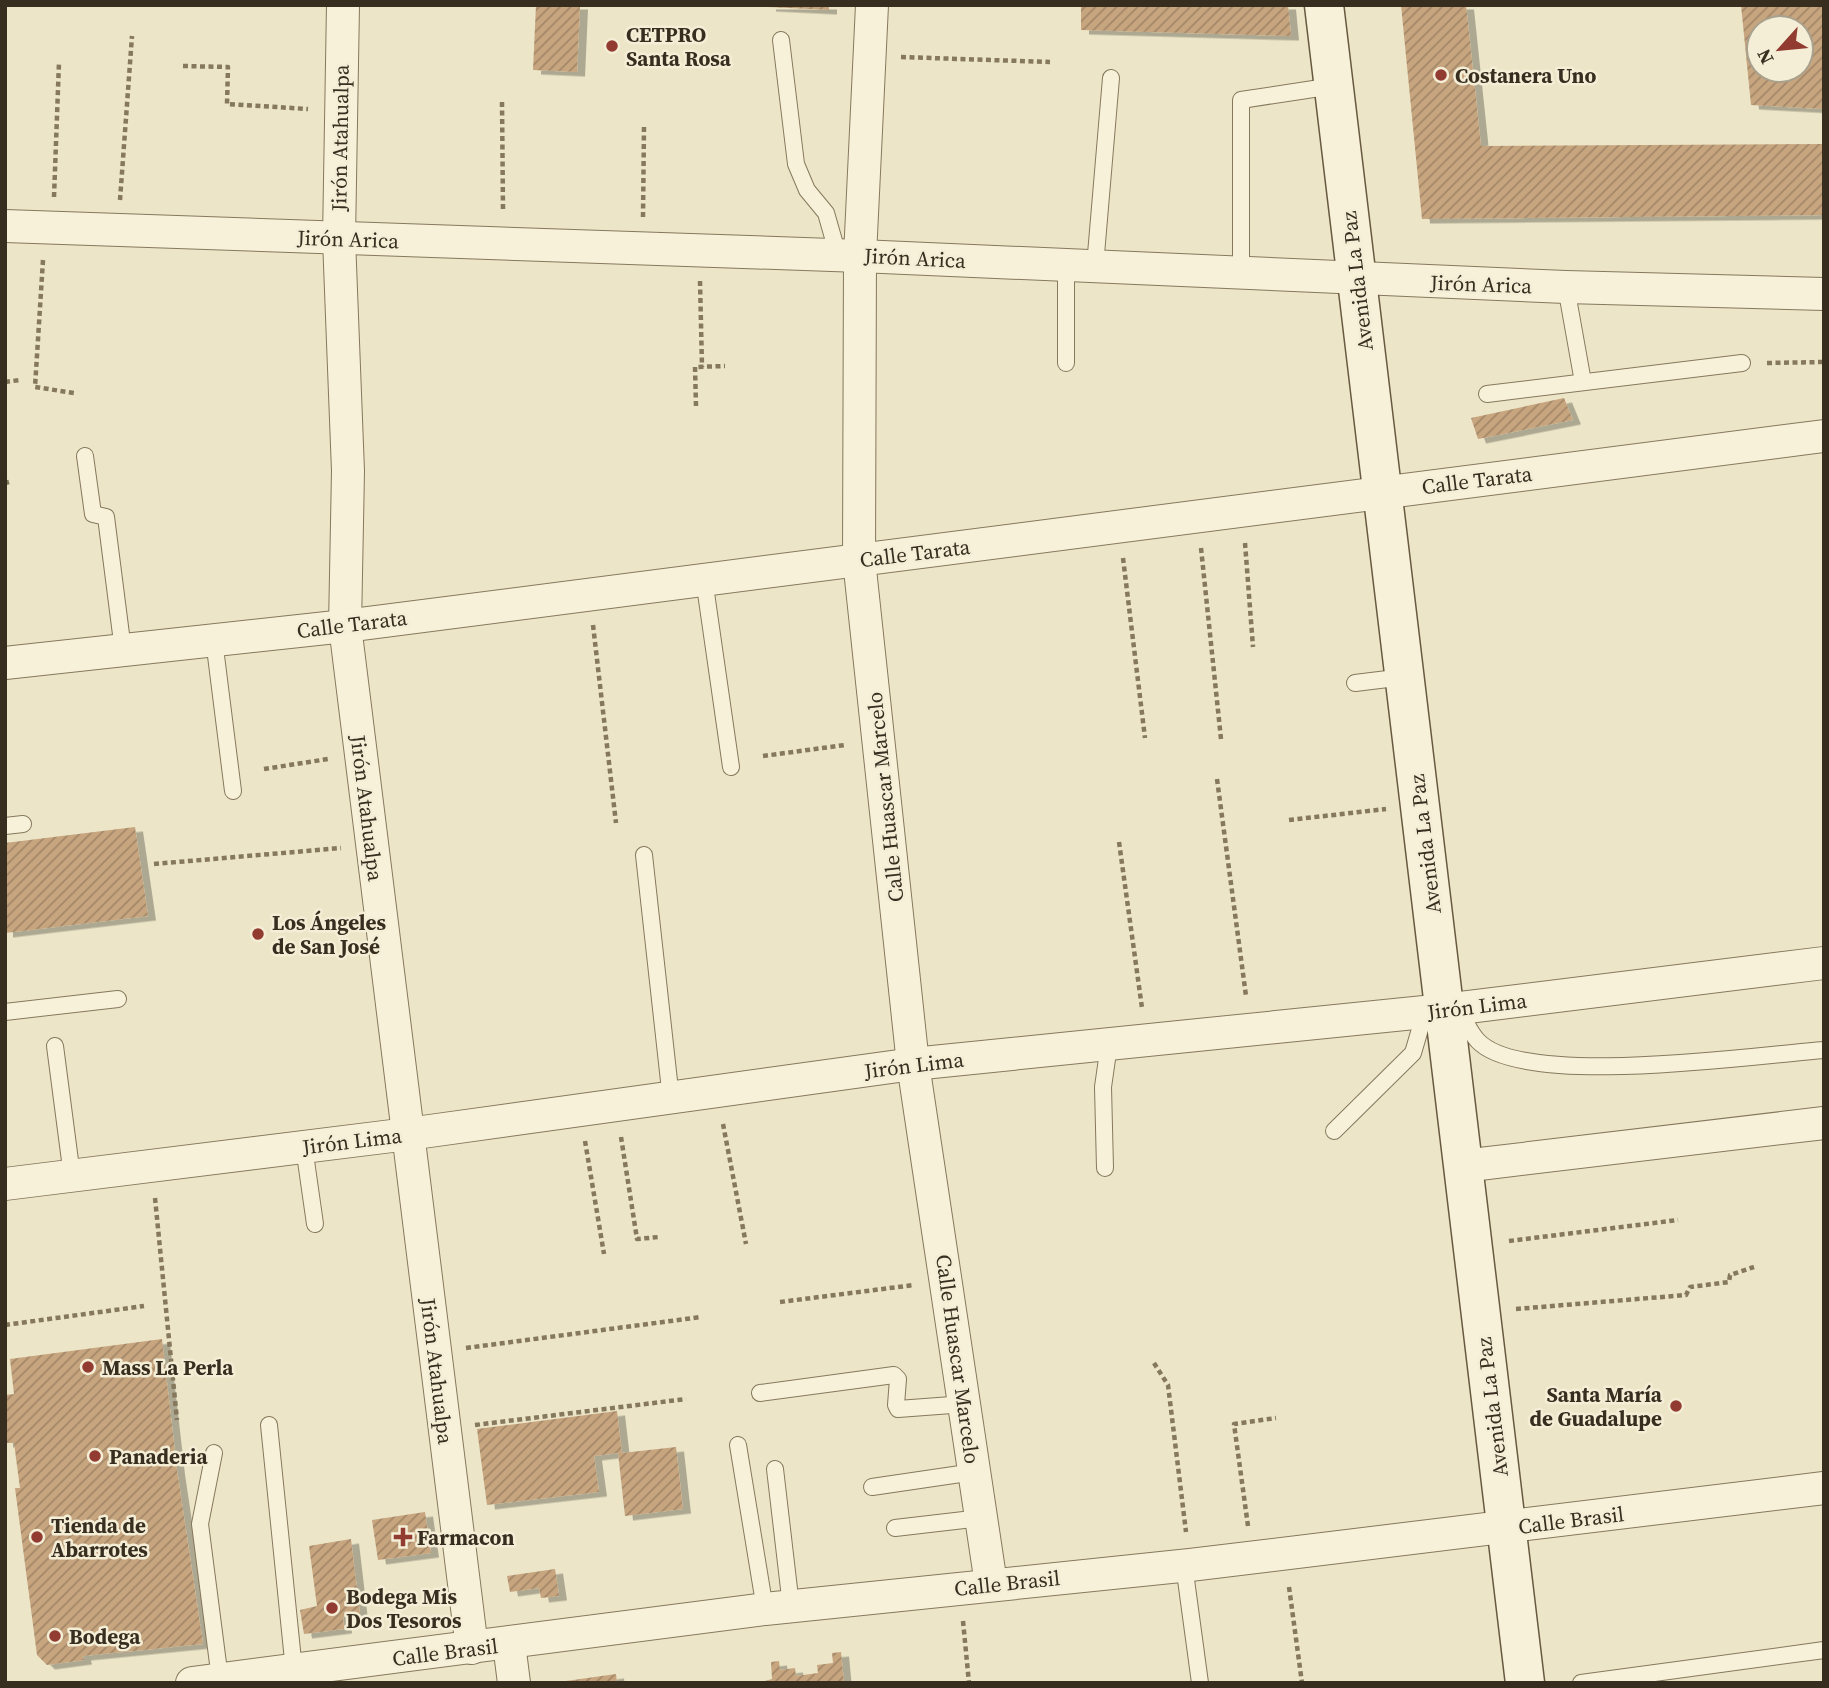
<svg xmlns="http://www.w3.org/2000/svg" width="1829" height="1688" font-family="'Source Serif 4',serif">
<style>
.building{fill:url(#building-hatch);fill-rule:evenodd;filter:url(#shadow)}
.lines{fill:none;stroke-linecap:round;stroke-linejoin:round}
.lane-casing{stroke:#86785d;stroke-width:18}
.street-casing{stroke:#86785d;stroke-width:34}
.secondary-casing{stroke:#685941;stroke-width:41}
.path{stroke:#86785d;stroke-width:4.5;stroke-dasharray:5 3.5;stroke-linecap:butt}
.lane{stroke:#f7f1da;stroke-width:16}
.street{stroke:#f7f1da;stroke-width:32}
.secondary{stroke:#f7f1da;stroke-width:38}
.poi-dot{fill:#923b31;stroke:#f4eed6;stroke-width:2.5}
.labels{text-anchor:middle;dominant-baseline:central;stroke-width:5;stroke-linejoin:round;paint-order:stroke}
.poi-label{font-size:21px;font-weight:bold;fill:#382e20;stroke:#f4eed6;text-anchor:start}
.street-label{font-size:21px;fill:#382e20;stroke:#f4eed6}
</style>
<defs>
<pattern id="building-hatch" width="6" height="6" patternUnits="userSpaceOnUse" patternTransform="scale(1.75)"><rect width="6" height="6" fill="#c7a57f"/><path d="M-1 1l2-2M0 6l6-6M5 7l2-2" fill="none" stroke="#a38768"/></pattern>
<filter id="shadow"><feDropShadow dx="8" dy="4.5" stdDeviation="0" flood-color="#0004"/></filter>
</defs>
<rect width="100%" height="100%" fill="#ece5c7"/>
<g class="building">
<polygon points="536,5 580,5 577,72 533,70"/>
<polygon points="768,5 829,5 829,10 768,7"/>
<polygon points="1081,5 1288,5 1291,36 1081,30"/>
<polygon points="1401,5 1466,5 1481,146 1824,144 1824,215 1422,219"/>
<path d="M1741,5H1824V109L1751,105ZM1759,28H1801V70H1759Z"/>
<polygon points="1564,398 1573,420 1478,439 1471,418"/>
<polygon points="135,827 148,916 5,933 5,843"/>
<polygon points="162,1339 177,1470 203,1644 83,1656 84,1660 47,1665 37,1655 15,1488 20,1488 14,1443 5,1443 5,1395 14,1394 10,1359"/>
<polygon points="617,1411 622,1453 676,1447 683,1509 625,1516 618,1453 594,1456 599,1492 487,1505 477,1429"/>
<polygon points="425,1512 431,1553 378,1560 372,1520"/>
<polygon points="351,1539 360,1615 343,1617 344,1629 304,1634 300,1610 317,1606 309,1546"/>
<polygon points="555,1569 559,1596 541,1598 539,1588 510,1592 507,1576"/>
<polygon points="841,1652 844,1683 758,1683 772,1679 771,1662 779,1661 780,1670 795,1668 796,1676 818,1673 817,1665 833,1663 832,1653"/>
<polygon points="616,1674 617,1683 567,1683 566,1681"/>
</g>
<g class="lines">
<g class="lane-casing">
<g id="lane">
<polyline points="781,40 796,164 807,190 826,213 838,255"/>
<polyline points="1095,266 1111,78"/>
<polyline points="1241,272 1241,100 1333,86"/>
<polyline points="1566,287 1583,382"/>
<polyline points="1066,363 1066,265"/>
<polyline points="1487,394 1742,363"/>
<polyline points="85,456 93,514 106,517 123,650"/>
<polyline points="704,579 731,767"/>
<polyline points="214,640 233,791"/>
<polyline points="1355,683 1404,677"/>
<polyline points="5,826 23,824"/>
<polyline points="644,855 671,1099"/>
<path d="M1459,1009C1464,1019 1470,1033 1478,1041C1524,1089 1756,1055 1824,1050"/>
<polyline points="5,1012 118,999"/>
<polyline points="55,1046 72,1176"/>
<polyline points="1334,1131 1413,1053 1425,1012"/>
<polyline points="304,1147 315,1224"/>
<polyline points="1105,1168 1103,1087 1109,1045"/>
<polyline points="760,1393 894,1375 898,1379 896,1405 898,1409 965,1404"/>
<polyline points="269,1425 294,1670"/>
<polyline points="738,1445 765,1609"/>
<polyline points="214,1453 200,1524 220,1679"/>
<polyline points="775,1469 791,1606"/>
<polyline points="872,1487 974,1472"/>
<polyline points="895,1528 981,1518"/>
<polyline points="1184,1565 1200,1683"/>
<polyline points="1581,1683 1824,1650"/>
</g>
</g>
<g class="street-casing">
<g id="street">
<polyline points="343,5 339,239 348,471 345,626 472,1648"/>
<polyline points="872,5 860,256 859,560 913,1064 991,1584"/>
<polyline points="5,226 860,256 1566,287 1824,294"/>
<polyline points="5,663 345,626 1824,436"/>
<polyline points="1463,1166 1824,1123"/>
<polyline points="5,1184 408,1134 913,1064 1444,1010 1824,963"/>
<polyline points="509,1644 514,1683"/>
<polyline points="192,1683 765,1609 1190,1565 1824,1488"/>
</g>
</g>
<g class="secondary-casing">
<polyline id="secondary" points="1324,5 1525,1683"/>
</g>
<g class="path">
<polyline points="901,57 1050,62"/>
<polyline points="183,66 228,67 227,104 308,109"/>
<polyline points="502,102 503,210"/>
<polyline points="54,197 59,62"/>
<polyline points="120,200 132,36"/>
<polyline points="643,217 644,127"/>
<polyline points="43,260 35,387 74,393"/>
<polyline points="700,281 702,367"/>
<polyline points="1767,363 1824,362"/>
<polyline points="5,382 20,380"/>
<polyline points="696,406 695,367 725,366"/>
<polyline points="5,483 9,482"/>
<polyline points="1245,543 1253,647"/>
<polyline points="1201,548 1221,739"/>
<polyline points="1123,558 1145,738"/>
<polyline points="593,625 616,823"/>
<polyline points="763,756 845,745"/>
<polyline points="264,769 328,759"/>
<polyline points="1217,779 1246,996"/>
<polyline points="1289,820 1386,809"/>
<polyline points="1119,842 1142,1008"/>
<polyline points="154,864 341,848"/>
<polyline points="723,1124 746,1244"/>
<polyline points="621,1137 637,1239 659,1237"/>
<polyline points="585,1141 604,1254"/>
<polyline points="155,1198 177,1420"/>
<polyline points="1509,1241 1678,1220"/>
<polyline points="780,1302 914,1285"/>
<polyline points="1516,1309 1686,1295 1690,1287 1729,1282 1730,1275 1754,1267"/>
<polyline points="5,1325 144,1306"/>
<polyline points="466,1348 701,1317"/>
<polyline points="1154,1363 1168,1385 1186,1532"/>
<polyline points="475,1425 686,1399"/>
<polyline points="1248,1526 1234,1424 1276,1418"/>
<polyline points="1289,1587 1302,1683"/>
<polyline points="963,1621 969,1683"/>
</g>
<use href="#lane" class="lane"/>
<use href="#street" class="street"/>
<use href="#secondary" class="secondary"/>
</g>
<g class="poi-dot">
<circle cx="612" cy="46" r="7"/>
<circle cx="1441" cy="75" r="7"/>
<circle cx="258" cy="934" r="7"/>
<circle cx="88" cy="1367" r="7"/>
<circle cx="1676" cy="1406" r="7"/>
<circle cx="95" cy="1456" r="7"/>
<circle cx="37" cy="1537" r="7"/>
<path d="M399.5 1526.5h7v7h7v7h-7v7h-7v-7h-7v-7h7z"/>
<circle cx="332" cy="1608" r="7"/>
<circle cx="55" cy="1636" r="7"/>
</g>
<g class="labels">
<g class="poi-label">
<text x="626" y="34">CETPRO<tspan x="626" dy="24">Santa Rosa</tspan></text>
<text x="1455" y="75">Costanera Uno</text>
<text x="272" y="922">Los Ángeles<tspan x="272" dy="24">de San José</tspan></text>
<text x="102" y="1367">Mass La Perla</text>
<text x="1662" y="1394" text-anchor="end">Santa María<tspan x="1662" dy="24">de Guadalupe</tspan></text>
<text x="109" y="1456">Panaderia</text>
<text x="51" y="1525">Tienda de<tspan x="51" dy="24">Abarrotes</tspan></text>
<text x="417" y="1537">Farmacon</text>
<text x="346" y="1596">Bodega Mis<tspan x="346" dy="24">Dos Tesoros</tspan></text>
<text x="69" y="1636">Bodega</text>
</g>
<g class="street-label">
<text transform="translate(340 138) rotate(-89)">Jirón Atahualpa</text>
<text transform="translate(348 239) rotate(2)">Jirón Arica</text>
<text transform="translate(915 258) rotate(3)">Jirón Arica</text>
<text transform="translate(1357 281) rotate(-97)">Avenida La Paz</text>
<text transform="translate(1481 284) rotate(2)">Jirón Arica</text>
<text transform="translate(1477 480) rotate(-7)">Calle Tarata</text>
<text transform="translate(915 553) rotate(-7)">Calle Tarata</text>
<text transform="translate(352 624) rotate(-7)">Calle Tarata</text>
<text transform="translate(885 797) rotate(-96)">Calle Huascar Marcelo</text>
<text transform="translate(367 808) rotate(83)">Jirón Atahualpa</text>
<text transform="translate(1425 844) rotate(-97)">Avenida La Paz</text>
<text transform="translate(1477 1006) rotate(-7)">Jirón Lima</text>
<text transform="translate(914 1065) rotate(-7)">Jirón Lima</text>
<text transform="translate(352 1141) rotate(-7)">Jirón Lima</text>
<text transform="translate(958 1359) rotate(82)">Calle Huascar Marcelo</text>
<text transform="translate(437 1371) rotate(83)">Jirón Atahualpa</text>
<text transform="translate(1492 1407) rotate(-97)">Avenida La Paz</text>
<text transform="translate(1571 1520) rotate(-7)">Calle Brasil</text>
<text transform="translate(1007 1583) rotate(-6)">Calle Brasil</text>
<text transform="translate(445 1652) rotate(-7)">Calle Brasil</text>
</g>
</g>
<rect width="1829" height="1688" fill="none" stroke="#382e20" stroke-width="14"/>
<g transform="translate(1780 49) rotate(243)"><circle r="33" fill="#f4eed6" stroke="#a9a18d" stroke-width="2"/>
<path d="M0-5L12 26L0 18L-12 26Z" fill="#923b31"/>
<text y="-10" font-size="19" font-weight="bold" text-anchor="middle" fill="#382e20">N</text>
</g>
</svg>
